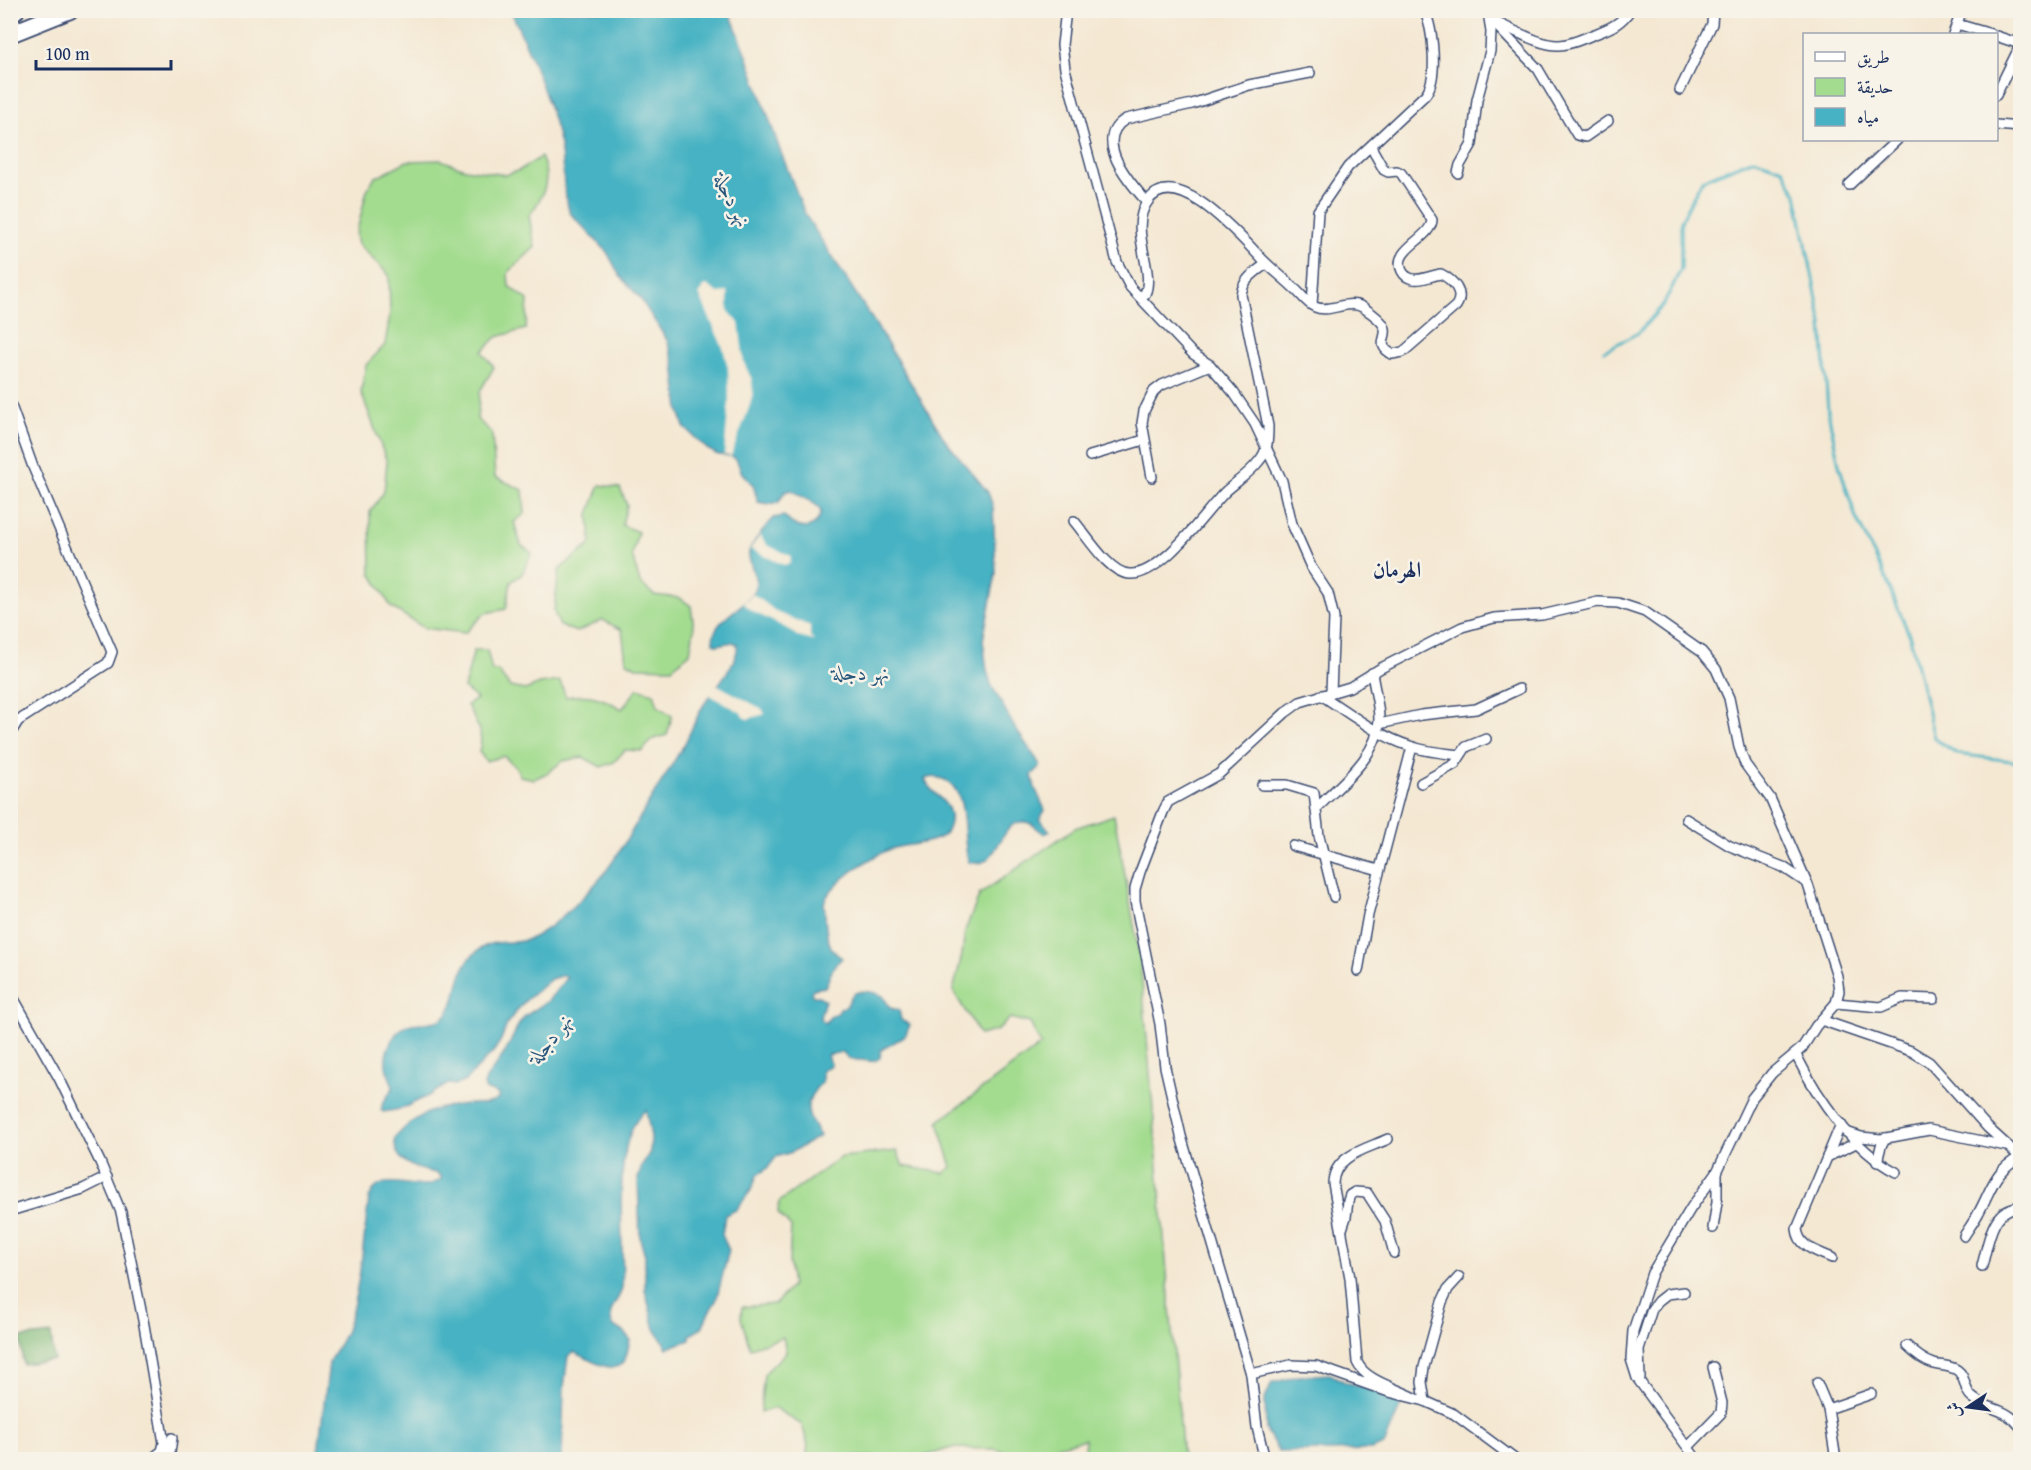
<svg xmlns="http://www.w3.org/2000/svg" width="2031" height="1470" font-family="'Gentium Book Plus',Amiri,serif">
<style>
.green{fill:#a3dc8f;stroke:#5f8676;stroke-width:1.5}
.forest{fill:#82bc7a;stroke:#4e766c;stroke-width:1.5}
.water{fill:#46b2c3;stroke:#307090;stroke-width:1.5}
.pier{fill:#f4e8d3}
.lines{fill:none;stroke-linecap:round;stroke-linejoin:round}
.stream{stroke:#46b2c3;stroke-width:3}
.street-casing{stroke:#3c4b70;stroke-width:12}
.highway-casing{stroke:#3c4b70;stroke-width:20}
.street{stroke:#fff;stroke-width:9}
.highway{stroke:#fff;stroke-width:16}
.labels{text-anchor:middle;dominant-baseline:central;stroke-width:5;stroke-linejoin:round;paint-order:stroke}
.water-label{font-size:21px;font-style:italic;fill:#28567c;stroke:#f7f3e8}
.quarter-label{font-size:22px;font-weight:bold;fill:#1b2f5e;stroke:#f7f3e8}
</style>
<rect width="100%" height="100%" fill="#f7f3e8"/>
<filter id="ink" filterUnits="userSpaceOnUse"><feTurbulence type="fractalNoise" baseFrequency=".0167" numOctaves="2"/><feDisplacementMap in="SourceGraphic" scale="12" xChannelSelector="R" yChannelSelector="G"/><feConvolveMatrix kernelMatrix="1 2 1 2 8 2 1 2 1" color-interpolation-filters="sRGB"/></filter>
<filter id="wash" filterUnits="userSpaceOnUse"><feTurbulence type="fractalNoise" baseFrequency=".008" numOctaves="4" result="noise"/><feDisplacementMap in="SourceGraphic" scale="24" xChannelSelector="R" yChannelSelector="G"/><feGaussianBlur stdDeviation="1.35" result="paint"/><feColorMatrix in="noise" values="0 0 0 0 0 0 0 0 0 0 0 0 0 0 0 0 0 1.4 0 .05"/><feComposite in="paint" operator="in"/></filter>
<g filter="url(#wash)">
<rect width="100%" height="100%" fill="#f4e8d3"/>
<g class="green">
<path d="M541,157C552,181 543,197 529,216L535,247L508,273L509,286L528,300L526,329L497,337L482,352L494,367L480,391L477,419L492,433L495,477L523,490L525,514L514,522L521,545L532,553L522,574L511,582L506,609L485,613L465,633L424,628L391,607L371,573L370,512L384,492L387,462L361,392L366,365L385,345L390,314L389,275L358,244L356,235L367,190L374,178L407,161L441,160L465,169L506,175L520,170Z"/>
<polygon points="600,485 620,488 627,505 622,525 638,532 632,555 640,583 654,595 680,598 691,606 694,629 690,653 672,668 636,667 626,661 622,630 603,620 577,632 560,626 554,612 559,570 591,544 589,514"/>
<path d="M474,650H487L492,671H498L510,687L525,690L540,684L560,681L566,697C589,693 602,697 622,709L638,688L654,693L658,706L672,716L667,735L651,740L643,751L625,750L614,762L601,767L583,757L563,761L547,773L534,779L520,776L517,769L504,756L486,761L479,752C485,734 475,721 467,705L477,699L464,688Z"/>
<polygon points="1114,815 1140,958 1183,1459 1086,1459 1085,1439 1020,1455 994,1449 951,1448 916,1459 841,1456 821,1459 806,1459 808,1445 802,1425 775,1408 760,1413 764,1374 786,1352 783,1337 750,1348 741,1318 742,1307 775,1304 792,1286 789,1262 791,1227 778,1213 779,1202 841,1157 897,1151 903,1166 944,1173 952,1167 938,1122 1041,1045 1030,1023 1010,1018 998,1030 980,1035 953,991 962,955 965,931 980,894 1075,828"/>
</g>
<polygon class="forest" points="51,1334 54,1360 23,1364 20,1338"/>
<g class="water">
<path d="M511,11H729L745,50L780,150L806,216L876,325L945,440L988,492L993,507L996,573L983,640L987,671L991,684L1015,728L1040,764V767L1032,775L1035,788L1045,810L1040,819L1050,831L1045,834C1039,831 1035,825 1029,823C998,813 1001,873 969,862C960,839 971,790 943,779C937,777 932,776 925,779C929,796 959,802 948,829C943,844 907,844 894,848C874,854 834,881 825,900C823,904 825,908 825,913C825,923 827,940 832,949C834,952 839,956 842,958L834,966L825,987L813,989L811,993L813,996H819L825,1000L820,1017L822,1021L825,1023L832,1015L838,1013L840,1008L846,1007C848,1004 849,1001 850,998C857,987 875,992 883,996L890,1008L899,1010L901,1020L910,1025L905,1036L881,1050L880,1058C871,1064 869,1060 860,1060C851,1059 848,1061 843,1052L827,1055L831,1065L822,1070V1082C802,1102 805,1113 820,1136L792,1152L776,1157L768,1168L757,1175L752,1189L736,1210L725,1215L722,1235L729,1250L716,1301L709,1312L702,1328L690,1335V1340L667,1348L655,1329L651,1314L645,1290V1255L640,1239L638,1178L642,1165L650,1152L651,1137L646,1110C608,1140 626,1243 622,1288C619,1303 605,1308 613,1326L625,1332L630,1340C628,1347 627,1358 623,1363C612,1375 584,1357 574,1352L568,1356L564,1387L562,1459L317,1460L329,1363C333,1351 342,1342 346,1330C361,1287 363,1243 369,1198C383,1165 415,1198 441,1179V1176L436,1173C417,1170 392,1162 395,1138C416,1113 438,1106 470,1104C480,1104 490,1105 498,1099V1094L485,1089L484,1085L486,1079L506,1051L519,1024L525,1016L548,1001L567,977L564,975L551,979L524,1002L508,1022L501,1040L494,1051L464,1082L456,1085L448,1084L428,1096L401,1109L383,1112L381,1110L383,1103L393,1088C392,1080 387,1074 386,1066C384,1050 395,1027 412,1024C422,1022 435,1024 443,1018C460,1004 455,970 474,954C494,935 509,947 529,939C550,931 583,898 598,881C613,864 624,844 636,824C652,797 669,770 685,743C691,731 696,718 703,706C711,692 741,661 737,644L733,642L717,645L713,642C712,620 743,609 753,593C762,580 747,565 749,552C751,544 767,525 773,518L784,516C797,531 816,534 821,511L815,504L791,490L785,492L778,503L768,504L758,502L753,485L742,473L736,459L731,456L718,455L707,449L684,427L679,410L674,362L667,340L640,298L620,276L607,252L570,213C562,193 564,166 560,145C549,98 530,54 511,11Z"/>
<polygon points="1330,1374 1345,1382 1391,1395 1401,1405 1384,1445 1371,1450 1279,1452 1266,1430 1265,1399 1272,1383 1298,1376"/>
</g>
<g class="pier">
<polygon points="707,285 718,293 728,292 728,310 739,323 744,363 752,380 753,392 750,405 731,456 724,455 729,401 728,368 723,348 699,294 703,287"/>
<polygon points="760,535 767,545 791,556 790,563 784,565 750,549"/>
<polygon points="753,594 778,613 810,626 810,636 814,641 798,637 790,630 752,611 743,603"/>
<polygon points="716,684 762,709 765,714 747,719 745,718 740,712 708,694"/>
</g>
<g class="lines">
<polyline class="stream" points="1604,351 1638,333 1664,304 1681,269 1681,221 1702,180 1754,159 1783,169 1796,194 1822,324 1828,411 1839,465 1856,518 1885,577 1910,637 1934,738 1957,754 2020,762"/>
</g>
</g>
<g filter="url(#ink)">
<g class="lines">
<g class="street-casing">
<g id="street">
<polyline points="1066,10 1062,45 1065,69 1117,262 1130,287 1193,354 1210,365 1234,393 1255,424 1282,481 1292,524 1311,567 1328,593 1334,618 1331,692"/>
<polyline points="1467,10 1480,12 1489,10"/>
<polyline points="1493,22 1538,69 1577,135 1585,137 1608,121"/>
<path d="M1497,23C1514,30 1541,46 1559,45C1571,45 1584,38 1595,34C1610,28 1621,24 1630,10"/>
<polyline points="1957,24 1991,34"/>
<polyline points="1953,34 1962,10"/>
<polyline points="1996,36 2020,44"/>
<polyline points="1680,90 1712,24 1713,10"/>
<polyline points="1996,95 2020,46"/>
<polyline points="1996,125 2020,127"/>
<polyline points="1458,173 1460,165 1472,144 1477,100 1490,51 1491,32 1488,11"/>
<polyline points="1849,185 1897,140"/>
<path d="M1147,202C1130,183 1091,139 1126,119L1192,104L1249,85L1310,73"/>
<path d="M1139,296L1145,294C1156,269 1127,229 1148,201C1177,161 1244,241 1264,261C1274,271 1285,279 1295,289C1301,294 1307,304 1315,307C1330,314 1348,298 1364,308C1370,312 1381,320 1384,326C1390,336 1374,344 1392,354L1403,352L1456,306C1465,293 1453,280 1441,274C1432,275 1422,281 1413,279C1408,278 1404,275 1402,271C1391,249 1431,239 1432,220L1401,173L1397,171L1388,172L1384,170L1371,147"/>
<path d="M1312,305L1318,211L1348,167L1425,95C1439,79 1433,28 1424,10"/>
<polyline points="10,403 33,467 112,652 108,663 18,721 10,734"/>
<polyline points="1090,456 1144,440"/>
<polyline points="1152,477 1142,423 1144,411 1154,391 1162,385 1210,365"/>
<path d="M1074,521C1087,536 1109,573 1129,574C1161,577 1204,513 1225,492C1236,482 1250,473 1259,461C1268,451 1268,439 1268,426L1241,295C1243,279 1254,273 1266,264"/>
<path d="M1321,695C1349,713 1378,736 1410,746C1426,752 1444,753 1460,755"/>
<polyline points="1379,724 1421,715 1476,709 1519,689"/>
<polyline points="1421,783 1455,764 1466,747 1486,739"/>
<polyline points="1262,785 1287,785 1314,793 1319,836 1334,897"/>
<path d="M1317,808C1340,784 1379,756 1379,719C1379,704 1374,688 1372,673"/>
<polyline points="1686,819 1730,846 1783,867 1804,881"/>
<polyline points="1293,846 1379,870"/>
<polyline points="1358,971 1368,915 1412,747"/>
<polyline points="10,992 59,1078 100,1162 121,1212 144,1325 164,1443 162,1451 150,1460"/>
<polyline points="1836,1003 1881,1007 1902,998 1934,999"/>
<path d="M1821,1020L1911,1051L1929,1062L1988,1128L2020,1157C1994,1171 1992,1188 1979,1212C1975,1220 1969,1228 1964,1236"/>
<path d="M1796,1055C1817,1097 1853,1150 1896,1172"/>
<polyline points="1846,1132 1861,1137 1881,1139 1929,1130 2006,1146"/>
<path d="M1388,1139C1367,1149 1334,1155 1333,1183L1350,1278L1357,1362C1365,1381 1397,1388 1415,1398"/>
<polyline points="1827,1157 1856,1143"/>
<polyline points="1877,1162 1881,1146 1885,1138"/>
<polyline points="10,1211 83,1189 107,1177"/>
<polyline points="1713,1228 1717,1202 1717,1172"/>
<polyline points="1342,1229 1346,1217 1348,1201 1350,1195 1355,1192 1367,1193 1385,1221 1394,1253"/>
<path d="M1832,1258C1817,1251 1799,1248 1797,1229L1841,1124"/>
<path d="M1982,1266C1988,1245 1991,1207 2020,1207"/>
<path d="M1907,1346C1915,1354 1924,1361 1934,1364C1942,1366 1951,1366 1957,1370C1967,1377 1963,1391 1973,1398C1990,1411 2005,1407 2020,1426"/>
<polyline points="1251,1374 1291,1365 1316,1366 1389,1392 1425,1401 1454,1414 1516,1460"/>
<polyline points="1640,1378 1639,1349 1652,1309 1658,1301 1667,1294 1684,1292"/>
<polyline points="1817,1383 1828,1409 1836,1460"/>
<polyline points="1425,1401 1422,1382 1424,1367 1442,1302 1448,1289 1459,1277"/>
<polyline points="1828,1409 1871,1394"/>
<polyline points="1688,1447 1721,1413 1722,1403 1713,1367"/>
<polyline points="169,1460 172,1438"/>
<polyline points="1265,1460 1257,1427 1251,1374 1181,1136 1165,1067 1160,1024 1135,901 1135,889 1140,872 1163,812 1168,802 1219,774 1285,713 1300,702 1350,687 1381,668 1462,627 1494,618 1542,615 1598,602 1618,603 1645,612 1702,652 1716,669 1729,698 1739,747 1745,764 1770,798 1808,885 1837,976 1839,991 1836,1003 1816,1026 1802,1048 1772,1073 1752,1098 1717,1172 1691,1208 1652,1273 1633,1331 1631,1359 1637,1378 1697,1460"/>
</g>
</g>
<g class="highway-casing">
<g id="highway">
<polyline points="10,13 16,10"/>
<polyline points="10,34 70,10"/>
</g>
</g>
<use href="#street" class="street"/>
<use href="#highway" class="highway"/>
</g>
</g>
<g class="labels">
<g class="water-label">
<text transform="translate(733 200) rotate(63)">نهر دجلة</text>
<text x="861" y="672">نهر دجلة</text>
<text transform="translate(550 1038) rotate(-52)">نهر دجلة</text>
</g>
<g class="quarter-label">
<text x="1397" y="569">الهرمان</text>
</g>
</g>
<rect width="2031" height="1470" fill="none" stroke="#f7f3e8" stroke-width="36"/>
<rect x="1803" y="33" width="195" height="108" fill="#f7f3e8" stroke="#9fa5b1" stroke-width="1.5"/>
<rect x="1815" y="52" width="30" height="9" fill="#ffffff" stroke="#9fa5b1" stroke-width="1.5"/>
<text x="1857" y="63" font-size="18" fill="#1b2f5e">طريق</text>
<rect x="1815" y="78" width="30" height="18" fill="#a3dc8f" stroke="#9fa5b1" stroke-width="1.5"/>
<text x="1857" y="93" font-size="18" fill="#1b2f5e">حديقة</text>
<rect x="1815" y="108" width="30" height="18" fill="#46b2c3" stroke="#9fa5b1" stroke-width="1.5"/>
<text x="1857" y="123" font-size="18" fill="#1b2f5e">مياه</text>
<g transform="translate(1968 1407) rotate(257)" stroke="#f7f3e8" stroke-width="4.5" paint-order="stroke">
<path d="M0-4.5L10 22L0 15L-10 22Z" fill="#1b2f5e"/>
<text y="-9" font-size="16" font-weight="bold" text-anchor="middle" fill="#1b2f5e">ش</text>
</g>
<path d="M36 60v9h135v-9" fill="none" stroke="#1b2f5e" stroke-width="3"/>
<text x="45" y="60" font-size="18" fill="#1b2f5e" stroke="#f7f3e8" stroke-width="4.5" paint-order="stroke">100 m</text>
</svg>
